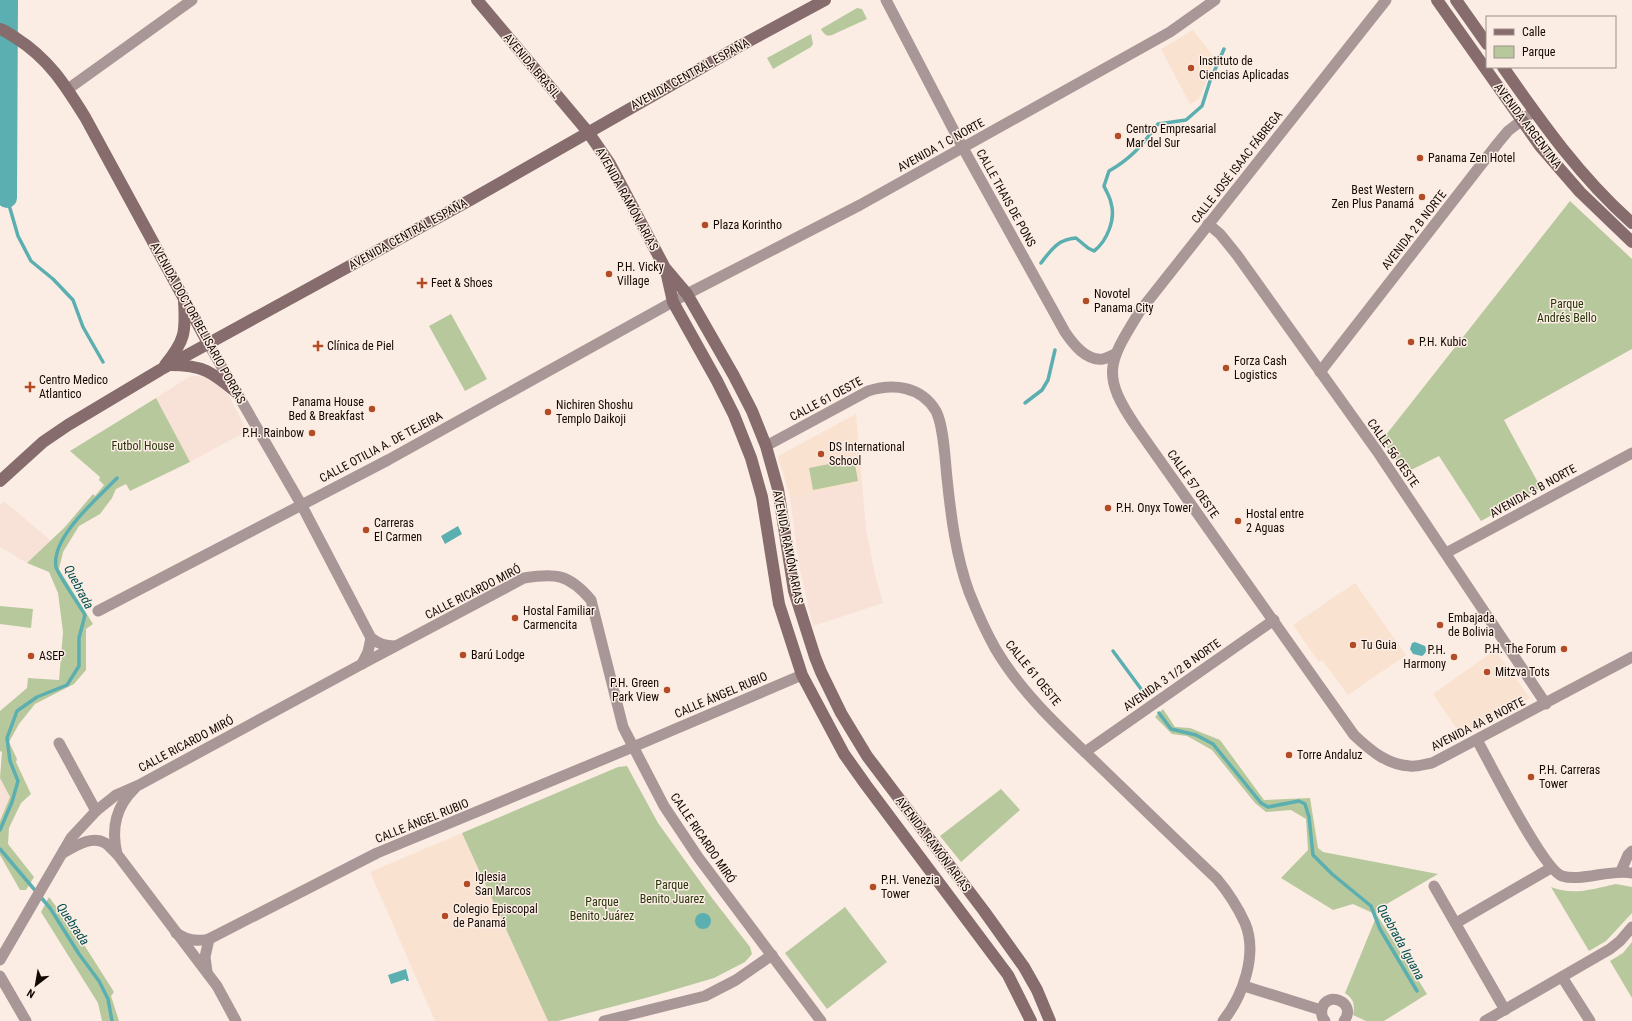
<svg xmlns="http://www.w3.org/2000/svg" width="1632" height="1021" font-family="'Roboto Condensed',sans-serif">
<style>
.commercial{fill:#f8e1d6}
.built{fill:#fae2d1}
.green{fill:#b8c89d}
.water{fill:#5cafb0}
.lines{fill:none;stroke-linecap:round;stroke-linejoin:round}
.stream{stroke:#5cafb0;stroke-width:3.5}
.river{stroke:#5cafb0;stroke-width:20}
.street{stroke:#a99797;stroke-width:11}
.secondary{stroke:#866c6d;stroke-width:12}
.poi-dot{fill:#b34c24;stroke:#fbede4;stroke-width:1.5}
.labels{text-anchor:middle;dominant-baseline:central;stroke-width:3;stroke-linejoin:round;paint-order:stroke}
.poi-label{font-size:12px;fill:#130903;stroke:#fbede4;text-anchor:start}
.street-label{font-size:12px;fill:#130903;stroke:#fbede4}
.park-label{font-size:12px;fill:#28350a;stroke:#fbede4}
.water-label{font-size:13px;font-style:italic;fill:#004f50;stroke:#fbede4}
</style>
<rect width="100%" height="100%" fill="#fbede4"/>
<g class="commercial">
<polygon points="196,376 205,377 215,382 229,396 247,431 190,462 156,398 189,377"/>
<polygon points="862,483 866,529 875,574 883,603 813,626 799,566 790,497"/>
<polygon points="4,501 51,541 27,563 0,547 0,505"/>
<polygon points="0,778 10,797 0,821"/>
</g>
<g class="built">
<polygon points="1193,30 1215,59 1199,99 1190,104 1161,49"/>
<polygon points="856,414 862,483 790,497 778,456"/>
<polygon points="1355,583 1406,655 1348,695 1322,660 1319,662 1293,625"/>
<polygon points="1495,650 1530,698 1461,735 1433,694"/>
<polygon points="462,833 548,1021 435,1021 370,872"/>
</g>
<g class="green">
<path d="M857,8L862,9L867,19L832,35C826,37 824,34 821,29Z"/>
<polygon points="811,34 813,44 811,47 773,69 767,58"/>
<polygon points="1570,201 1632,259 1632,349 1504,420 1541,488 1481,521 1439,456 1405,473 1382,440"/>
<polygon points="451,314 487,379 465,391 429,326"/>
<polygon points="156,398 190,462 130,491 126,484 116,489 112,498 100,514 79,526 63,552 59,569 93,624 86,629 86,670 74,684 35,704 19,724 9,742 17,759 16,762 31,794 21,803 9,828 8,844 34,877 26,890 20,890 0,855 0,821 10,797 0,778 2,752 0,751 0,711 27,688 28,678 59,680 63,632 58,593 49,572 27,563 64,528 93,494 95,496 104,485 99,480 100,477 70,451"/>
<polygon points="854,459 858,481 813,490 809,468"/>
<polygon points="0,606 33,609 31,628 0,624"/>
<path d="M1163,709L1175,727L1190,728L1220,740L1264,800L1310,798L1318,848L1323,852L1438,874L1380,908L1377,915L1427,994L1384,1021H1366L1353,1015C1355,1005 1354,999 1345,993L1377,915L1353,904L1333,910L1281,878L1308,850L1306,819L1291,810L1266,812L1255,803L1212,750L1187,736L1172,734L1155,717Z"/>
<polygon points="627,766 658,823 712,898 750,947 752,954 745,962 714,978 653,996 558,1021 548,1021 462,833 618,767"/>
<polygon points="1001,789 1020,810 961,862 940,836"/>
<path d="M1616,884L1632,887V913L1606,941L1589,951L1551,887C1574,896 1592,889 1616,884Z"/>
<polygon points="49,897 81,940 114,992 111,996 119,1021 102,1021 98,1003 41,912"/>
<polygon points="845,907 887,962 827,1009 785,953"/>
<polygon points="1632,942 1632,998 1610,961 1623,953"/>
</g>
<g class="water">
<polygon points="458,526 462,534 445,544 441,536"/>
<path d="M1415,642L1425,646C1427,651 1426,653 1422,656L1413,654L1410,649L1412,643Z"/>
<circle cx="703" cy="921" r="8"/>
<polygon points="406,969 409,981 406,981 406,979 391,984 388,975"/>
</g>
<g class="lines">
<g class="stream">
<polyline points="0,203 7,198 18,236 31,261 53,279 73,300 83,327 103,362"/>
<path d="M1041,263C1051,250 1058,239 1076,238L1088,248L1094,251C1107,241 1116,219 1111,203C1110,197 1106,191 1104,186L1109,171C1132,158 1142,145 1158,124L1186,120L1202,106L1210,81L1224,49"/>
<polyline points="1025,403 1042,390 1048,380 1055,350"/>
<polyline points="1113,651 1144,693"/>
<polyline points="1159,713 1171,729 1196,735 1213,744 1261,803 1268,807 1299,801 1305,804 1309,817 1313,855 1332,874 1371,906 1380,929 1417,991"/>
<path d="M0,830L12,802L18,781L10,761L7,738L17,711L37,697L67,685L79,666V638L85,615C80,606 57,573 56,567C51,537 97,499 117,478"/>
<polyline points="0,849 50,908 79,954 99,981 108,999 112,1021"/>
</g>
<polyline class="river" points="7,198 8,0"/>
<g class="street">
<path d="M886,0L963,148L1065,332C1073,344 1086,361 1103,359C1107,358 1111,356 1115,354"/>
<path d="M1386,0L1140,311C1108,363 1100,374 1137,428L1354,735C1370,750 1387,765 1410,766C1417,767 1425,764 1432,763L1632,657"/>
<polyline points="68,89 192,0"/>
<polyline points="1208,224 1220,234 1237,255 1377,451 1546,704"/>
<path d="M208,343L301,504L371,638C379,644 385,646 395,646"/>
<polyline points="1320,372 1498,143 1508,131 1534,111"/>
<path d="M766,446L868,391C893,383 921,386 936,411C944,427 945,460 947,478C951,517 956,556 969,592C977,612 985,630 995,648C1024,698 1071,738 1112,778C1147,812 1182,846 1217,879C1228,892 1238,908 1245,923C1258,954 1243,996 1223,1021"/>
<polyline points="1446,553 1632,453"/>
<polyline points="98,611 388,460 687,294 860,205 1170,32 1215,0"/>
<polyline points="362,664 368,652 371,638"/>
<path d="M1477,740C1490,763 1543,870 1562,876C1581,882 1609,869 1632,873"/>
<polyline points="59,743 96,811"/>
<polyline points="1085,752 1274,620"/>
<path d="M63,853C74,847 91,835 105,843C109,845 113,851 117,854L217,986L236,1021"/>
<path d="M117,854C111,829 116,806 135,788"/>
<polyline points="1621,871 1628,855 1632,851"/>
<polyline points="1434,886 1505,1010"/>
<polyline points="1456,923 1551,868"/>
<path d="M176,933C187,940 196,942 209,939L377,853L633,747L802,675"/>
<path d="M0,960L71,838L96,811L116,795L139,785L362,664L524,578C556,573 569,574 591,600L623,727L664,806L698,857L821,1021"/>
<polyline points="207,972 205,957 209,939"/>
<polyline points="0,976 26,1021"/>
<polyline points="1562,977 1590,1021"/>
<polyline points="1244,986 1321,1010"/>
<polyline points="604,1021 705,996 736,980 772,955"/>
<path d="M1325,1021C1322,1018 1321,1014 1322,1009C1326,990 1358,1002 1344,1021"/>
<polyline points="1485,1021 1610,949 1620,941 1632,927"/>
</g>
<g class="secondary">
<polyline points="477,0 588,132 610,164 665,268 687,294 734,376 752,411 766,446 778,489 794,591 815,657 821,672 841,713 867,756 984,911 1024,967 1037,990 1050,1021"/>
<polyline points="1437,0 1540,146 1580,192 1632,242"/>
<polyline points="1456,0 1487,44"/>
<path d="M0,29C6,31 11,35 16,38C49,59 65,85 85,117L208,343"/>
<path d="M1503,67C1542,123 1581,178 1632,223"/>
<polyline points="666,271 673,302 717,381 734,415 751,458 762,497 779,604 802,675 844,754 866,785 1008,975 1031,1021"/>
<path d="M165,365C185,341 186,332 184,301"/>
<path d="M170,365C203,365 212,372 236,392"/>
<polyline points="0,481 43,442 68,425 160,370 472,199 738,47 825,0"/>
</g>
</g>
<g class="poi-dot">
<circle cx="1191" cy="68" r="4"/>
<circle cx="1118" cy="136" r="4"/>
<circle cx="1420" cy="158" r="4"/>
<circle cx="1422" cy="197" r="4"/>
<circle cx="705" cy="225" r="4"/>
<circle cx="609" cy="274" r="4"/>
<path d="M420 277h4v4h4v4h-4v4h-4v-4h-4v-4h4z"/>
<circle cx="1086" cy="301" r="4"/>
<circle cx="1411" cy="342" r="4"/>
<path d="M316 340h4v4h4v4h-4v4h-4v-4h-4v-4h4z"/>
<circle cx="1226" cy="368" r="4"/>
<path d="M28 381h4v4h4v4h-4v4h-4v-4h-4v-4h4z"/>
<circle cx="372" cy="409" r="4"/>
<circle cx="548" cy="412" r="4"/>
<circle cx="312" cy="433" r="4"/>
<circle cx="821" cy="454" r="4"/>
<circle cx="1108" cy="508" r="4"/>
<circle cx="1238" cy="521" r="4"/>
<circle cx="366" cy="530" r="4"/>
<circle cx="515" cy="618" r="4"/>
<circle cx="1440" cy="625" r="4"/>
<circle cx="1353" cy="645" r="4"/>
<circle cx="1564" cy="649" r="4"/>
<circle cx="463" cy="655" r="4"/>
<circle cx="31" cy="656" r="4"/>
<circle cx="1454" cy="657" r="4"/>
<circle cx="1487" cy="672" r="4"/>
<circle cx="667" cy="690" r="4"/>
<circle cx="1289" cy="755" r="4"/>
<circle cx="1531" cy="777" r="4"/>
<circle cx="467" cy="884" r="4"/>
<circle cx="873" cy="887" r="4"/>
<circle cx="445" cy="916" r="4"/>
</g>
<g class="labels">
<g class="poi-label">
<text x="1199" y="61">Instituto de<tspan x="1199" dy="14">Ciencias Aplicadas</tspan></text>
<text x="1126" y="129">Centro Empresarial<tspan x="1126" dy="14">Mar del Sur</tspan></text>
<text x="1428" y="158">Panama Zen Hotel</text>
<text x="1414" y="190" text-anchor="end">Best Western<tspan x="1414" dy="14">Zen Plus Panamá</tspan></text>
<text x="713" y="225">Plaza Korintho</text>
<text x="617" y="267">P.H. Vicky<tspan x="617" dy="14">Village</tspan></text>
<text x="431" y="283">Feet &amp; Shoes</text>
<text x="1094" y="294">Novotel<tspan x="1094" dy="14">Panama City</tspan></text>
<text x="1419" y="342">P.H. Kubic</text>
<text x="327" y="346">Clínica de Piel</text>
<text x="1234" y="361">Forza Cash<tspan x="1234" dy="14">Logistics</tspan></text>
<text x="39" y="380">Centro Medico<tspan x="39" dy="14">Atlantico</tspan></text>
<text x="364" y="402" text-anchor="end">Panama House<tspan x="364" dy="14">Bed &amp; Breakfast</tspan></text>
<text x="556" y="405">Nichiren Shoshu<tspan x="556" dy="14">Templo Daikoji</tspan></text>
<text x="304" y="433" text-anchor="end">P.H. Rainbow</text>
<text x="829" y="447">DS International<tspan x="829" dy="14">School</tspan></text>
<text x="1116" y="508">P.H. Onyx Tower</text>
<text x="1246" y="514">Hostal entre<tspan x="1246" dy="14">2 Aguas</tspan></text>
<text x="374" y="523">Carreras<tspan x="374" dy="14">El Carmen</tspan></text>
<text x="523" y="611">Hostal Familiar<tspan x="523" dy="14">Carmencita</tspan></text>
<text x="1448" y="618">Embajada<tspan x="1448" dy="14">de Bolivia</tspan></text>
<text x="1361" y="645">Tu Guia</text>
<text x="1556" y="649" text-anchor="end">P.H. The Forum</text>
<text x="1446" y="650" text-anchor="end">P.H.<tspan x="1446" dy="14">Harmony</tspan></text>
<text x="471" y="655">Barú Lodge</text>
<text x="39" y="656">ASEP</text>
<text x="1495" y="672">Mitzva Tots</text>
<text x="659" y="683" text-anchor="end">P.H. Green<tspan x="659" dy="14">Park View</tspan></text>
<text x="1297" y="755">Torre Andaluz</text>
<text x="1539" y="770">P.H. Carreras<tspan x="1539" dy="14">Tower</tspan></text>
<text x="475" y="877">Iglesia<tspan x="475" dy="14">San Marcos</tspan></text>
<text x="881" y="880">P.H. Venezia<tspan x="881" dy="14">Tower</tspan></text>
<text x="453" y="909">Colegio Episcopal<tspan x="453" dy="14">de Panamá</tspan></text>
</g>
<g class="street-label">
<text transform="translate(532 66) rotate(50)">AVENIDA BRASIL</text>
<text transform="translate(690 74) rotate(-29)">AVENIDA CENTRAL ESPAÑA</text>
<text transform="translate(1528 126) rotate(53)">AVENIDA ARGENTINA</text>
<text transform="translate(941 145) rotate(-29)">AVENIDA 1 C NORTE</text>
<text transform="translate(1237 167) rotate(-52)">CALLE JOSÉ ISAAC FÁBREGA</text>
<text transform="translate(1006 198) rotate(61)">CALLE THAIS DE PONS</text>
<text transform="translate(627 199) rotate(61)">AVENIDA RAMÓN ARIAS</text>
<text transform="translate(1414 230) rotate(-52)">AVENIDA 2 B NORTE</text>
<text transform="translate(408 234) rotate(-29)">AVENIDA CENTRAL ESPAÑA</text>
<text transform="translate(198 323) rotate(61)">AVENIDA DOCTOR BELISARIO PORRAS</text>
<text transform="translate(826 399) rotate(-28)">CALLE 61 OESTE</text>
<text transform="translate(381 447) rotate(-28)">CALLE OTILIA A. DE TEJEIRA</text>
<text transform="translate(1393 453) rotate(55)">CALLE 56 OESTE</text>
<text transform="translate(1193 484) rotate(55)">CALLE 57 OESTE</text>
<text transform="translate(1533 491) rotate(-29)">AVENIDA 3 B NORTE</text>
<text transform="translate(788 547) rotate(79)">AVENIDA RAMÓN ARIAS</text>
<text transform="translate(473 592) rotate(-27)">CALLE RICARDO MIRÓ</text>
<text transform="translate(1033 673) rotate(51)">CALLE 61 OESTE</text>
<text transform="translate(1172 675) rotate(-35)">AVENIDA 3 1/2 B NORTE</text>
<text transform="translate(721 695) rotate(-23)">CALLE ÁNGEL RUBIO</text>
<text transform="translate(1478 724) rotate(-27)">AVENIDA 4A B NORTE</text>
<text transform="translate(186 744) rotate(-28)">CALLE RICARDO MIRÓ</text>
<text transform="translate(422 821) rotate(-22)">CALLE ÁNGEL RUBIO</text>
<text transform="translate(703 838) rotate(56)">CALLE RICARDO MIRÓ</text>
<text transform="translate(933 844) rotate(53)">AVENIDA RAMÓN ARIAS</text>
</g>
<g class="park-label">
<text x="1567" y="304">Parque<tspan x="1567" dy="14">Andrés Bello</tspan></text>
<text x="143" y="446">Futbol House</text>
<text x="672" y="885">Parque<tspan x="672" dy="14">Benito Juarez</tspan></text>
<text x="602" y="902">Parque<tspan x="602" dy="14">Benito Juárez</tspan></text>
</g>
<g class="water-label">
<text transform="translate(79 587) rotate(62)">Quebrada</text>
<text transform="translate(73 924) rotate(56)">Quebrada</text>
<text transform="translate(1401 942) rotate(61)">Quebrada Iguana</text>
</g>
</g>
<rect x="1486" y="16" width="130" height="52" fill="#fbede4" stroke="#9e928a"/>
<rect x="1494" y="29" width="20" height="6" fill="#866c6d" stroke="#9e928a"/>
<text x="1522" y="36" font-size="12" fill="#130903">Calle</text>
<rect x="1494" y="46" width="20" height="12" fill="#b8c89d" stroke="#9e928a"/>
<text x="1522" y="56" font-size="12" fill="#130903">Parque</text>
<g transform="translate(36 985) rotate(211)" stroke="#fbede4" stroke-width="3" paint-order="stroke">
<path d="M0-3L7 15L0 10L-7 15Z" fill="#130903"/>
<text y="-6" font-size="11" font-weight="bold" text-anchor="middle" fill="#130903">N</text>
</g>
</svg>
